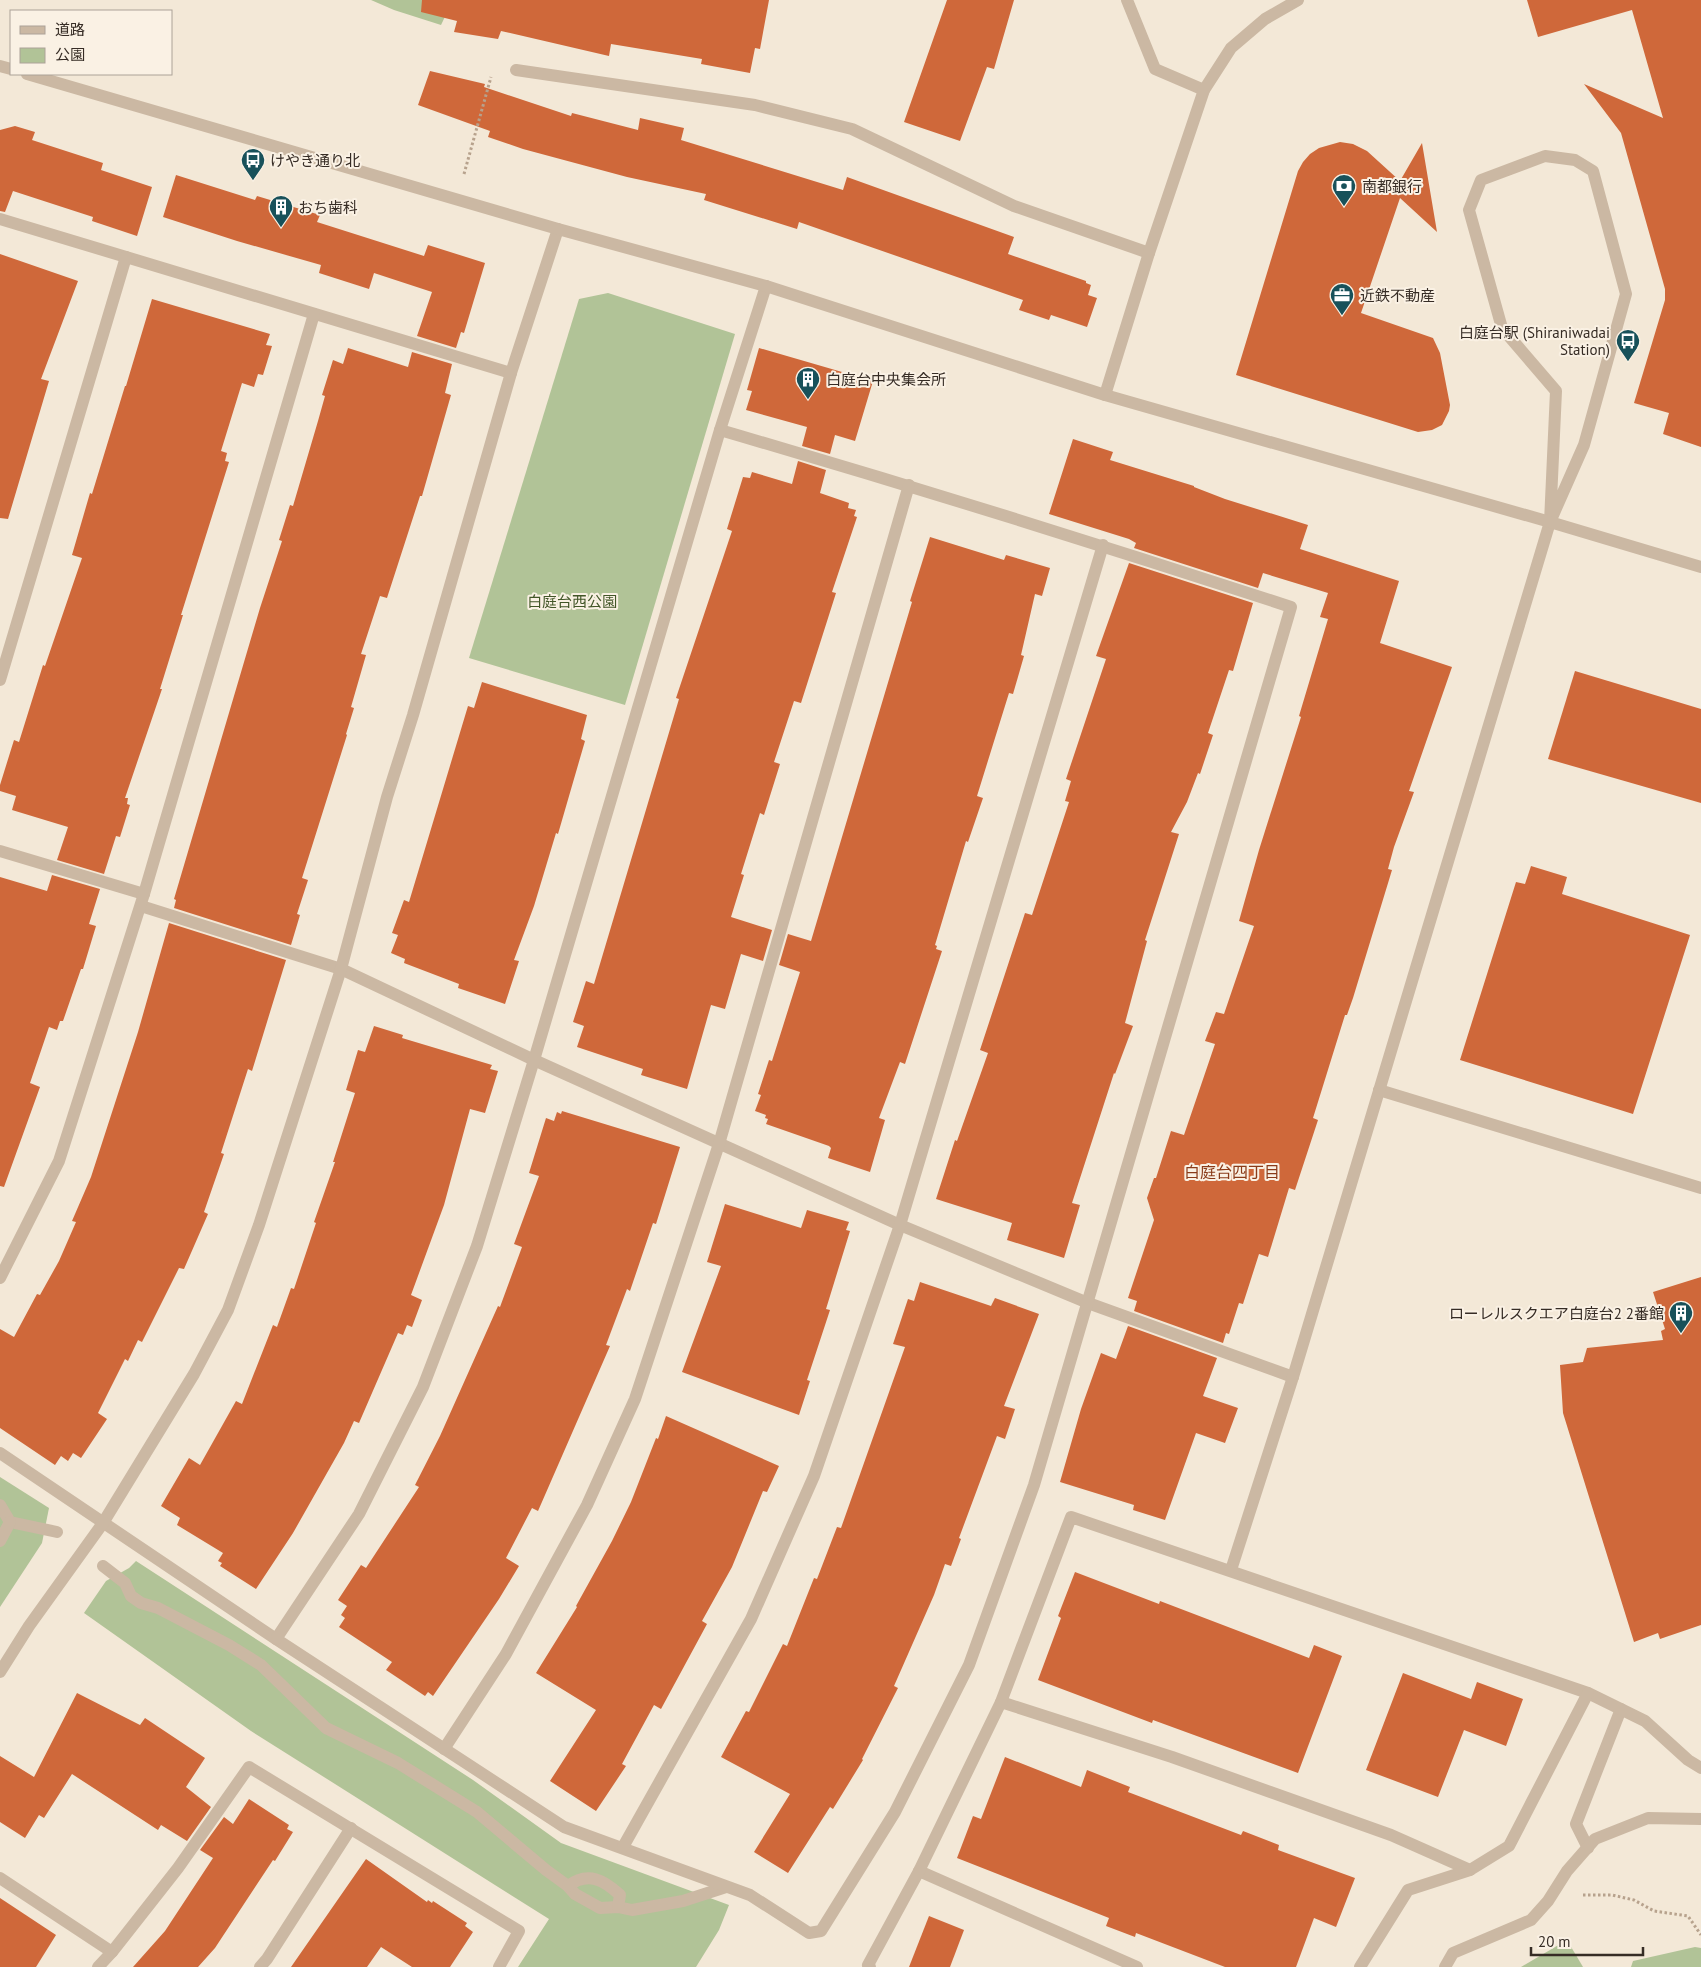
<svg xmlns="http://www.w3.org/2000/svg" width="1701" height="1967" font-family="'PT Sans','Noto Sans JP',sans-serif">
<style>
.green{fill:#b1c397}
.building{fill:#cf683a}
.lines{fill:none;stroke-linecap:round;stroke-linejoin:round}
.path{stroke:#b7a28d;stroke-width:3;stroke-dasharray:2.5 2.5;stroke-linecap:butt}
.service{stroke:#cbb8a3;stroke-width:12}
.pedestrian{stroke:#cbb8a3;stroke-width:12}
.minor{stroke:#cbb8a3;stroke-width:12}
.tertiary{stroke:#cbb8a3;stroke-width:12}
.labels{text-anchor:middle;dominant-baseline:central;stroke-width:4;stroke-linejoin:round;paint-order:stroke}
.poi-label{font-size:15px;fill:#362c25;stroke:#faf1e4;text-anchor:start}
.park-label{font-size:15px;fill:#425628;stroke:#faf1e4}
.neighbourhood-label{font-size:16px;fill:#8a3b19;stroke:#faf1e4}
</style>
<rect width="100%" height="100%" fill="#f3e8d7"/>
<g class="green">
<polygon points="371,0 453,0 441,25 394,10"/>
<polygon points="608,293 735,334 625,705 469,658 579,299"/>
<polygon points="0,1477 49,1508 42,1543 0,1607"/>
<polygon points="136,1561 473,1780 561,1843 729,1905 719,1930 696,1967 518,1967 549,1919 251,1731 84,1613 106,1581 129,1568"/>
<polygon points="1567,1940 1583,1967 1521,1967"/>
<polygon points="1695,1947 1701,1948 1701,1967 1631,1967 1633,1961"/>
</g>
<g class="building">
<polygon points="422,0 769,0 760,49 755,48 750,73 701,64 702,59 611,44 609,56 501,31 498,39 454,32 457,21 421,12"/>
<polygon points="947,0 1014,0 994,69 987,67 960,141 904,122"/>
<polygon points="1527,0 1701,0 1701,447 1663,434 1669,413 1634,403 1665,300 1665,289 1621,133 1584,84 1663,118 1632,10 1538,37"/>
<polygon points="430,71 485,84 484,87 571,116 572,113 638,130 640,118 684,128 681,140 843,190 847,177 1014,237 1008,254 1086,281 1086,283 1091,285 1088,295 1097,298 1087,327 1051,315 1049,320 1019,310 1023,300 799,222 797,229 704,200 706,194 627,177 523,149 488,137 490,131 418,105"/>
<polygon points="15,126 35,132 32,140 103,163 101,170 152,187 137,236 92,221 93,217 13,191 5,212 0,211 0,130"/>
<polygon points="1340,142 1353,144 1367,151 1400,181 1422,143 1437,232 1400,198 1361,313 1433,338 1440,353 1450,405 1449,411 1442,425 1432,430 1418,432 1236,375 1298,171 1303,162 1310,154 1319,148"/>
<polygon points="176,175 255,200 257,196 320,215 317,222 424,256 428,245 485,263 464,333 461,332 456,348 417,336 432,292 374,273 369,289 319,273 321,265 237,241 163,217"/>
<polygon points="0,254 78,281 41,379 49,381 8,519 0,518"/>
<polygon points="152,299 270,334 266,345 272,346 263,375 258,374 254,387 242,383 221,451 227,453 225,461 229,462 181,615 183,615 160,689 162,689 125,798 128,798 127,804 130,805 120,837 116,836 104,874 57,860 68,827 12,810 16,796 0,791 0,785 14,740 19,742 43,665 45,666 82,558 72,555 90,493 92,494 125,386 126,386"/>
<polygon points="348,348 408,367 412,352 452,364 445,393 451,395 422,496 420,496 387,598 380,596 361,654 366,655 351,707 354,708 346,734 347,735 302,878 308,880 297,914 300,915 291,945 174,908 176,900 174,899 260,608 282,541 279,540 290,505 293,506 318,421 325,396 322,395 333,360 343,364"/>
<polygon points="759,348 873,381 855,441 835,435 830,454 802,446 807,427 746,410 752,391 747,390"/>
<polygon points="1073,439 1113,452 1110,460 1194,486 1194,487 1225,499 1308,525 1300,549 1399,581 1380,643 1452,667 1409,791 1414,792 1394,847 1388,869 1392,870 1353,998 1347,1015 1345,1015 1313,1118 1318,1120 1295,1190 1289,1188 1268,1257 1259,1254 1243,1304 1239,1303 1229,1334 1226,1333 1223,1343 1134,1311 1137,1301 1128,1298 1154,1220 1147,1198 1154,1178 1156,1178 1171,1131 1184,1135 1215,1044 1205,1041 1216,1012 1224,1014 1254,926 1239,921 1259,850 1301,717 1299,716 1328,619 1320,617 1328,593 1263,573 1258,588 1134,548 1136,543 1129,539 1049,514"/>
<polygon points="798,461 826,470 820,493 849,503 848,508 856,510 854,516 857,517 832,592 836,593 801,703 794,701 774,762 780,764 764,815 760,813 741,874 744,875 731,917 772,930 763,961 741,954 725,1009 711,1005 687,1089 641,1075 643,1069 577,1047 584,1026 573,1022 586,981 594,984 679,699 676,698 732,531 727,529 743,477 750,478 752,472 792,484"/>
<polygon points="930,537 1004,560 1006,555 1050,568 1042,596 1035,594 1021,655 1024,656 1013,694 1009,693 977,796 983,798 968,842 966,841 935,945 937,946 936,949 942,951 905,1064 900,1062 879,1118 885,1120 870,1172 828,1158 831,1148 829,1146 766,1124 768,1119 765,1118 766,1115 755,1111 761,1095 758,1094 769,1060 772,1061 800,972 779,965 788,934 811,941 912,602 910,601"/>
<polygon points="1129,563 1253,603 1233,671 1229,670 1208,733 1213,735 1200,774 1198,773 1187,802 1171,832 1179,834 1145,940 1147,941 1125,1023 1133,1026 1115,1074 1114,1073 1072,1203 1080,1205 1064,1258 1007,1240 1012,1223 936,1199 955,1140 957,1141 988,1053 980,1050 1025,913 1032,915 1069,802 1065,801 1071,781 1066,779 1106,659 1096,656"/>
<polygon points="1575,671 1701,709 1701,803 1548,759"/>
<polygon points="482,682 587,715 581,739 585,741 558,834 556,833 534,906 514,960 519,961 505,1004 458,988 459,984 404,963 405,959 391,953 398,935 392,933 404,900 409,902 468,706 474,708"/>
<polygon points="1531,866 1567,877 1562,894 1690,935 1633,1114 1460,1060 1516,882 1525,884"/>
<polygon points="52,875 100,889 89,924 96,926 83,969 81,969 63,1021 60,1021 57,1030 49,1027 30,1083 40,1087 4,1187 0,1186 0,877 47,891"/>
<polygon points="169,923 286,960 252,1071 248,1069 221,1153 224,1154 204,1212 208,1214 184,1269 179,1268 142,1342 138,1340 128,1361 125,1359 98,1413 107,1419 81,1458 73,1453 68,1461 61,1456 55,1465 0,1428 0,1329 14,1337 37,1294 40,1295 59,1261 76,1222 72,1221 91,1177 138,1032"/>
<polygon points="374,1026 403,1035 402,1038 492,1065 490,1069 498,1071 485,1113 470,1109 444,1205 411,1295 422,1300 412,1327 407,1325 403,1335 398,1333 359,1423 354,1421 344,1443 293,1533 256,1589 220,1566 222,1563 218,1561 223,1553 177,1525 180,1518 161,1506 189,1458 200,1465 236,1401 242,1404 273,1325 277,1327 291,1288 294,1289 316,1223 314,1222 335,1162 333,1162 355,1093 346,1090 358,1050 365,1052"/>
<polygon points="562,1111 680,1147 656,1224 653,1223 630,1291 627,1289 606,1345 610,1346 538,1511 532,1508 506,1558 519,1566 499,1599 433,1696 428,1692 425,1696 386,1670 392,1662 339,1627 345,1618 341,1615 347,1606 338,1600 361,1565 366,1568 419,1487 415,1485 440,1436 498,1306 500,1307 522,1247 514,1244 539,1176 529,1173 546,1118 554,1121 557,1112 561,1114"/>
<polygon points="725,1204 801,1228 807,1210 849,1222 846,1230 850,1231 826,1309 830,1310 807,1380 810,1381 799,1415 682,1372 721,1266 707,1262"/>
<polygon points="1701,1277 1701,1625 1660,1639 1658,1633 1634,1642 1563,1413 1560,1365 1583,1362 1587,1348 1663,1340 1661,1331 1665,1329 1653,1292"/>
<polygon points="920,1282 991,1306 995,1298 1039,1314 1004,1406 1015,1409 1005,1439 997,1436 959,1538 961,1539 951,1566 945,1564 934,1595 894,1686 898,1688 862,1759 863,1760 833,1809 830,1807 788,1873 754,1852 790,1794 721,1757 746,1711 749,1712 783,1644 787,1646 814,1578 817,1579 837,1527 841,1528 905,1347 893,1344 908,1299 914,1301"/>
<polygon points="1128,1326 1217,1358 1203,1396 1238,1408 1225,1443 1196,1433 1165,1520 1133,1510 1134,1505 1060,1482 1081,1409 1101,1353 1116,1359"/>
<polygon points="666,1416 779,1466 767,1492 763,1491 732,1567 702,1621 707,1624 661,1709 654,1705 622,1764 626,1766 596,1811 550,1781 596,1710 536,1673 577,1607 576,1606 612,1541 631,1502 656,1438 658,1439"/>
<polygon points="1075,1572 1159,1604 1160,1601 1309,1658 1314,1645 1342,1656 1298,1773 1153,1720 1152,1723 1038,1680 1061,1618 1058,1616"/>
<polygon points="1403,1673 1471,1699 1477,1682 1523,1699 1506,1746 1464,1730 1438,1797 1366,1770"/>
<polygon points="77,1693 140,1725 145,1718 205,1758 186,1787 211,1807 187,1841 161,1825 158,1830 72,1774 44,1818 39,1815 25,1838 0,1822 0,1756 34,1777"/>
<polygon points="1005,1757 1081,1787 1087,1770 1130,1787 1128,1792 1241,1835 1243,1831 1279,1845 1278,1850 1355,1878 1336,1927 1314,1918 1296,1967 1225,1967 1136,1933 1135,1937 1106,1926 1109,1918 957,1858 973,1816 981,1819"/>
<polygon points="249,1799 289,1825 287,1829 293,1832 275,1861 273,1860 215,1948 198,1967 133,1967 165,1931 213,1858 200,1850 224,1817 233,1824"/>
<polygon points="366,1859 427,1902 428,1900 432,1903 433,1901 467,1923 465,1926 473,1932 450,1967 412,1967 381,1947 367,1967 291,1967"/>
<polygon points="0,1898 56,1935 36,1967 0,1967"/>
<polygon points="929,1916 964,1930 950,1967 909,1967"/>
</g>
<g class="lines">
<g class="path">
<polyline points="464,174 491,77"/>
<polyline points="1583,1895 1612,1895 1634,1900 1654,1911 1688,1916 1701,1935"/>
</g>
<g class="service">
<polygon points="1545,156 1575,160 1593,171 1626,294 1584,445 1550,522 1556,391 1502,328 1469,210 1481,180"/>
<polyline points="1379,1090 1701,1188"/>
<polyline points="1588,1848 1576,1824 1621,1709"/>
<polyline points="1445,1967 1453,1953 1531,1920 1548,1901 1567,1871 1595,1839 1648,1818 1701,1819"/>
</g>
<g class="pedestrian">
<polyline points="141,906 341,969"/>
<polyline points="0,1505 10,1522 57,1532"/>
<polyline points="0,1541 10,1522"/>
<polyline points="103,1566 125,1583 131,1596 141,1603 158,1608 229,1645 261,1665 326,1728 398,1763 477,1812 546,1870 568,1886 575,1894 600,1908 618,1907 632,1910 683,1901 726,1887"/>
<path d="M568,1886C588,1871 604,1880 620,1895L618,1907"/>
</g>
<g class="minor">
<polyline points="1127,0 1155,69 1204,90"/>
<polyline points="516,70 755,105 852,129 1014,206 1149,253"/>
<polyline points="0,219 511,373"/>
<polyline points="1105,395 1149,253 1204,90 1231,48 1265,19 1298,0"/>
<polyline points="0,680 126,257"/>
<polyline points="0,851 144,894"/>
<polyline points="341,969 534,1060 900,1225 1088,1303 1293,1377"/>
<polyline points="0,1278 59,1161 144,894 314,314"/>
<path d="M0,1453L276,1639L564,1827L750,1895L809,1933L821,1931L895,1812L969,1665L1034,1485L1291,607C1102,545 912,486 720,430"/>
<polyline points="1231,1570 1293,1377 1550,522"/>
<polyline points="276,1639 359,1514 423,1387 477,1246 534,1060 720,430 766,286"/>
<polyline points="0,1672 29,1626 103,1523 194,1374 228,1310 259,1225 341,969 387,797 413,715 511,373 558,229"/>
<polyline points="1001,1702 1172,1757 1391,1835 1470,1870"/>
<polyline points="444,1749 506,1654 587,1505 635,1399 719,1144 909,485"/>
<polyline points="623,1847 751,1619 814,1476 900,1225 1103,545"/>
<polyline points="919,1871 1137,1967"/>
<polyline points="0,1878 112,1952"/>
<polyline points="98,1967 112,1952 178,1868 249,1767 519,1931 499,1967"/>
<polyline points="260,1967 267,1959 351,1828"/>
<polyline points="870,1967 868,1965 919,1871 1001,1702 1071,1517 1588,1693 1645,1721 1688,1760 1701,1768"/>
<polyline points="1360,1967 1408,1890 1470,1870 1509,1846 1588,1693"/>
</g>
<g class="tertiary">
<polyline points="0,66 11,69"/>
<polyline points="27,74 558,229 766,286 1105,395 1550,522 1701,567"/>
</g>
</g>
<defs>
<g id="bus-pin" transform="scale(1.25)"><path d="M0 17L-7.5 6A9.5 9.5 0 1 1 7.5 6Z" fill="#18515a" stroke="#faf1e4"/><path d="M-5-6H5V4H4V6H2V4H-2V6H-4V4H-5ZM-3.5-4V0h7V-4ZM-3.5 1.2v1.5H-2V1.2ZM2 1.2v1.5H3.5V1.2Z" fill="#fff"/></g>
<g id="bank-pin" transform="scale(1.25)"><path d="M0 17L-7.5 6A9.5 9.5 0 1 1 7.5 6Z" fill="#18515a" stroke="#faf1e4"/><path d="M-6-4H6V4H-6ZM0-2.3a2.3 2.3 0 1 0 0 4.6a2.3 2.3 0 1 0 0-4.6Z" fill="#fff"/></g>
<g id="building-pin" transform="scale(1.25)"><path d="M0 17L-7.5 6A9.5 9.5 0 1 1 7.5 6Z" fill="#18515a" stroke="#faf1e4"/><path d="M-4-6H4V6H1V3H-1V6H-4ZM-2.5-4.3h1.7v1.8h-1.7ZM.8-4.3h1.7v1.8H.8ZM-2.5-1h1.7V.8h-1.7ZM.8-1h1.7V.8H.8Z" fill="#fff"/></g>
<g id="office-pin" transform="scale(1.25)"><path d="M0 17L-7.5 6A9.5 9.5 0 1 1 7.5 6Z" fill="#18515a" stroke="#faf1e4"/><path d="M-6-3h4V-5.5h4V-3h4V5H-6ZM-1-4.5V-3h2v-1.5ZM-6 0V1H6V0Z" fill="#fff"/></g>
</defs>
<g fill-rule="evenodd">
<use href="#bus-pin" x="253" y="160"/>
<use href="#bank-pin" x="1344" y="186"/>
<use href="#building-pin" x="281" y="207"/>
<use href="#office-pin" x="1342" y="295"/>
<use href="#bus-pin" x="1628" y="341"/>
<use href="#building-pin" x="808" y="379"/>
<use href="#building-pin" x="1681" y="1313"/>
</g>
<g class="labels">
<g class="poi-label">
<text x="270" y="160">けやき通り北</text>
<text x="1362" y="186">南都銀行</text>
<text x="298" y="207">おち歯科</text>
<text x="1360" y="295">近鉄不動産</text>
<text x="1610" y="332" text-anchor="end">白庭台駅 (Shiraniwadai<tspan x="1610" dy="17">Station)</tspan></text>
<text x="826" y="379">白庭台中央集会所</text>
<text x="1664" y="1313" text-anchor="end">ローレルスクエア白庭台2 2番館</text>
</g>
<g class="park-label">
<text x="572" y="601">白庭台西公園</text>
</g>
<g class="neighbourhood-label">
<text x="1232" y="1172">白庭台四丁目</text>
</g>
</g>
<rect x="10" y="10" width="162" height="65" fill="#faf1e4" stroke="#aca298"/>
<rect x="20" y="26" width="25" height="8" fill="#cbb8a3" stroke="#aca298"/>
<text x="55" y="35" font-size="15" fill="#362c25">道路</text>
<rect x="20" y="48" width="25" height="15" fill="#b1c397" stroke="#aca298"/>
<text x="55" y="60" font-size="15" fill="#362c25">公園</text>
<path d="M1531 1947v8h112v-8" fill="none" stroke="#362c25" stroke-width="2.5"/>
<text x="1538" y="1947" font-size="15" fill="#362c25" stroke="#faf1e4" stroke-width="4" paint-order="stroke">20 m</text>
</svg>
